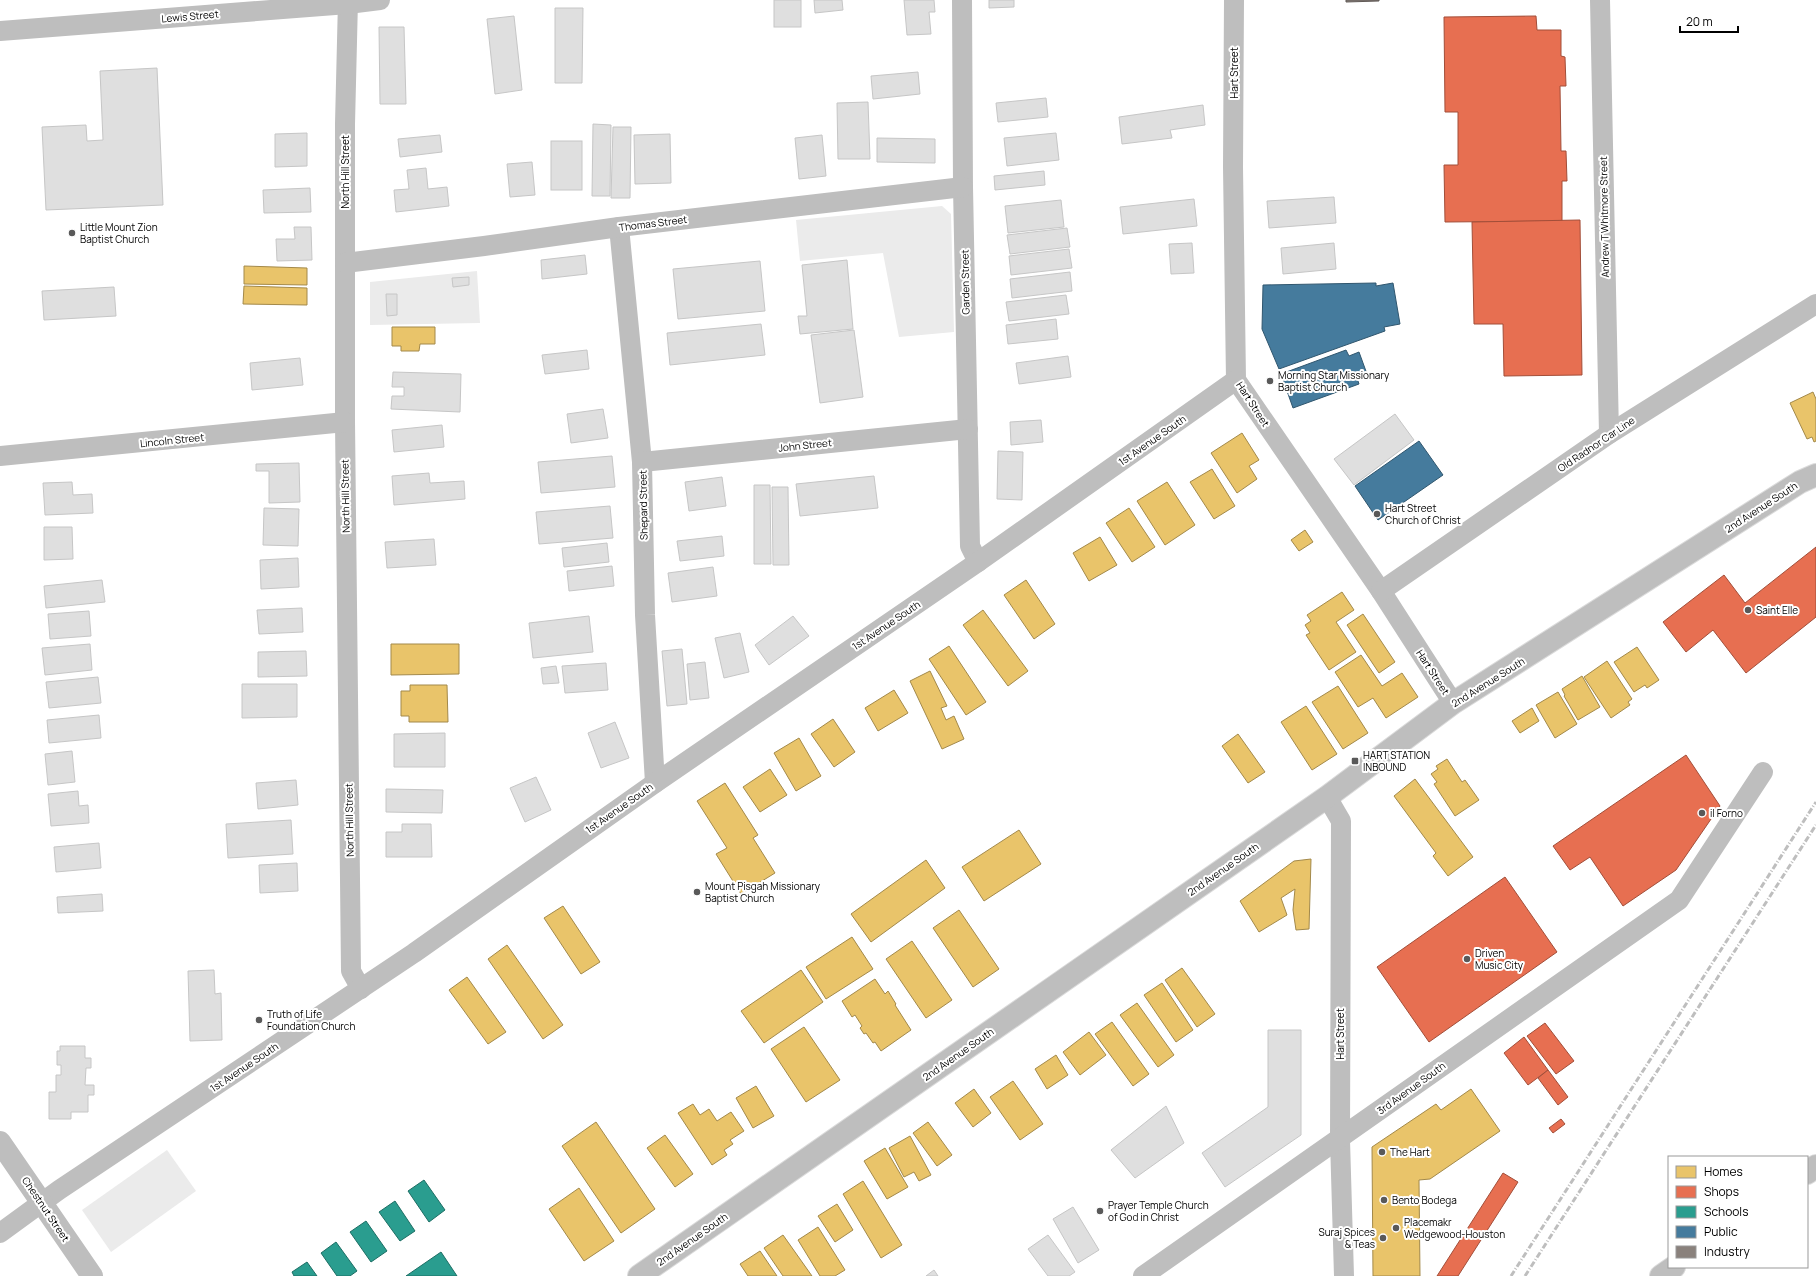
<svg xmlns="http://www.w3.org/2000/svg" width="1816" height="1276" font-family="Manrope,sans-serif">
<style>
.green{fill:#ebebeb}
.homes{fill:#e9c46a;stroke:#a3894a}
.shops{fill:#e76f51;stroke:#a24e39}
.schools{fill:#2a9d8f;stroke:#1d6e64}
.public{fill:#457b9d;stroke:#30566e}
.industry{fill:#8a817c;stroke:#615a57}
.building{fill:#dfdfdf;stroke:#c6c6c6}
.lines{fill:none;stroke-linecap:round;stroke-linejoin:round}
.primary-casing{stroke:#dbdbdb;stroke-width:24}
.minor{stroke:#bebebe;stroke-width:20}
.tertiary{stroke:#bebebe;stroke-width:22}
.primary{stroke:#bebebe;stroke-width:22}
.rail{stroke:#bebebe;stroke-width:3;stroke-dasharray:6 2 1 2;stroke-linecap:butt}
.poi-dot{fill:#595959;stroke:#fff;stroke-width:1.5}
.labels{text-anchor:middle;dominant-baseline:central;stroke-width:4;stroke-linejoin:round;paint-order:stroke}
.street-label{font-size:10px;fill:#000;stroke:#fff}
.poi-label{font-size:10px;fill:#000;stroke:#fff;text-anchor:start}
</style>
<rect width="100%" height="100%" fill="#fff"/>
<g class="green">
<polygon points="942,206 951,214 954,332 899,337 883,253 800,261 796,220"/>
<polygon points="477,271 480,323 370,325 370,282"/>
<polygon points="167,1150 196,1191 111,1252 82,1210"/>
</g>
<g class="homes">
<polygon points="244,266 307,268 307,285 244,284"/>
<polygon points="244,286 307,288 307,305 243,304"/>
<polygon points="392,327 435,327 435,344 420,344 419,351 401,351 401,346 392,346"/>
<polygon points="1813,392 1816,399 1816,441 1814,442 1812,437 1807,439 1790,403"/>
<polygon points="1242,433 1259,460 1249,466 1257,479 1237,493 1211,453"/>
<polygon points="1212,469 1235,506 1214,519 1190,482"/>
<polygon points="1167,482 1195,525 1165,545 1137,501"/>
<polygon points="1129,508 1155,547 1132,562 1106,523"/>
<polygon points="1305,530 1313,542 1299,551 1291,540"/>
<polygon points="1100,537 1117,565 1089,581 1073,553"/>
<polygon points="1026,580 1055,624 1034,639 1004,595"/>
<polygon points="1342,592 1354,610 1336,622 1356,652 1329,670 1306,635 1310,633 1305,625 1311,621 1307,615"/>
<polygon points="983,610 1028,671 1008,686 963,625"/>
<polygon points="1363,614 1395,662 1379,673 1347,625"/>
<polygon points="391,644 459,644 459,674 391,675"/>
<polygon points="949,646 986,702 966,715 929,659"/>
<polygon points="1637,647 1659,680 1647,688 1645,685 1634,692 1614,662"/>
<polygon points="1361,655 1382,686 1402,673 1418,697 1386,718 1373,698 1358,707 1335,672"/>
<polygon points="1607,661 1632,699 1628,702 1630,705 1611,718 1584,677"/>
<polygon points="930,671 947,706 941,708 946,720 954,716 964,739 942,749 910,681"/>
<polygon points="1582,676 1600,707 1578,720 1564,696 1565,695 1562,689"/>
<polygon points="410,685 447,685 448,722 409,722 409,716 401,716 401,691 410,691"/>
<polygon points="1338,686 1368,733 1343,749 1312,702"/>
<polygon points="894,690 908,713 878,731 865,708"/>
<polygon points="1558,692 1577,724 1555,738 1536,705"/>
<polygon points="1306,706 1337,754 1312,770 1281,722"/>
<polygon points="1532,708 1539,721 1520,733 1512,721"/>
<polygon points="833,719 855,752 834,767 811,734"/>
<polygon points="1238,734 1265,772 1248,783 1222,746"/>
<polygon points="799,738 821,776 796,791 774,753"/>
<polygon points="1447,759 1462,782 1465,780 1479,800 1455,816 1434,784 1437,782 1431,774 1438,769 1436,766"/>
<polygon points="770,769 787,795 760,812 743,787"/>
<polygon points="1415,779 1473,857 1448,876 1433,856 1436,853 1394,796"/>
<polygon points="725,783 758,835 753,838 775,873 741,894 716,854 727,848 697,801"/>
<polygon points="1019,830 1041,864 984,901 962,867"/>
<polygon points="1311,859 1309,929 1296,930 1293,910 1295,889 1281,898 1287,915 1259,932 1240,901 1294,861"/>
<polygon points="926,860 945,888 871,942 851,914"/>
<polygon points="563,906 600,962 581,974 544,918"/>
<polygon points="959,910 999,969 973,987 933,928"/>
<polygon points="852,937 873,969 826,999 806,967"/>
<polygon points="912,941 952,1000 926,1018 886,959"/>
<polygon points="507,945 563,1025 543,1039 488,959"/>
<polygon points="1182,968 1215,1014 1197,1027 1165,980"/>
<polygon points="801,970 823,1002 764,1043 741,1011"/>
<polygon points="467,977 506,1032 488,1044 449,990"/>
<polygon points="875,979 885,994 888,991 896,1004 895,1005 911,1030 881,1051 875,1042 873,1043 866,1033 864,1034 860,1028 862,1026 855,1015 852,1017 842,1001"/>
<polygon points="1162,983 1193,1030 1176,1042 1144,995"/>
<polygon points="1137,1003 1174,1055 1158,1067 1120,1015"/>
<polygon points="1112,1022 1149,1074 1133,1086 1095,1034"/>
<polygon points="804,1027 840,1080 806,1102 771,1049"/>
<polygon points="1089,1032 1106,1055 1080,1075 1063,1052"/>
<polygon points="1056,1055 1068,1075 1047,1089 1035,1069"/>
<polygon points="1013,1081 1043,1124 1020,1140 990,1097"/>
<polygon points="756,1086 774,1116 753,1128 736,1098"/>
<polygon points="974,1089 991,1113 973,1127 955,1103"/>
<polygon points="1471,1089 1500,1131 1430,1179 1419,1180 1420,1276 1373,1276 1372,1147 1436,1104 1441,1110"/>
<polygon points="693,1104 700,1115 709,1109 717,1121 731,1112 744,1131 730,1140 733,1144 724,1150 727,1155 712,1165 678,1113"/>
<polygon points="596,1122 655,1209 621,1233 562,1146"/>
<polygon points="928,1122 952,1155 937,1166 913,1133"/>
<polygon points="665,1135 693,1174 675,1187 647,1148"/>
<polygon points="910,1136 931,1175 919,1181 914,1172 904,1177 889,1148"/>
<polygon points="885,1148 908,1187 887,1199 864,1161"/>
<polygon points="863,1181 902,1245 881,1258 843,1194"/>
<polygon points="579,1188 614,1241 584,1261 549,1209"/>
<polygon points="837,1204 853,1230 835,1242 818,1216"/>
<polygon points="818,1227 845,1270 835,1276 820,1276 798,1240"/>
<polygon points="783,1235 812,1276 783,1276 764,1248"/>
<polygon points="760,1251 777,1276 748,1276 740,1264"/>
</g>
<g class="shops">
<polygon points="1536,16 1537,30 1561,30 1561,56 1565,57 1566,86 1560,86 1561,151 1566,151 1567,181 1562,181 1562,221 1445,222 1444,165 1458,165 1458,112 1445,112 1444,17"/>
<polygon points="1580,220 1582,375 1504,376 1503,324 1474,324 1472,222"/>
<polygon points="1816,547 1816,617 1746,673 1713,630 1686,652 1663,622 1724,575 1745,603"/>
<polygon points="1686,755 1720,806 1676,870 1623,906 1590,857 1570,870 1553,846"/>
<polygon points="1505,877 1557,952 1429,1042 1377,967"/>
<polygon points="1545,1023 1574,1061 1556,1074 1527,1036"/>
<polygon points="1524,1037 1548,1070 1528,1085 1504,1053"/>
<polygon points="1548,1070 1568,1097 1558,1105 1538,1078"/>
<polygon points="1561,1119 1565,1124 1553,1133 1549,1128"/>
<polygon points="1503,1173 1518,1182 1458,1276 1437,1276"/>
</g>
<g class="schools">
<polygon points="424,1180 445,1210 429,1222 408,1191"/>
<polygon points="395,1201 415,1231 400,1241 379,1212"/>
<polygon points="366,1221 387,1251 371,1262 350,1232"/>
<polygon points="336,1242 357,1271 350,1276 337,1276 321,1253"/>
<polygon points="441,1252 457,1276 406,1276"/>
<polygon points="307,1262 317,1276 294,1276 292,1272"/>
</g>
<g class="public">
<polygon points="1376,283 1376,286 1393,283 1400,324 1384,327 1385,331 1279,369 1262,329 1263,285"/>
<polygon points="1346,350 1349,356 1359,352 1367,374 1357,378 1359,384 1293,408 1281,374"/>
<polygon points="1419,441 1443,475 1378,520 1355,486"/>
</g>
<polygon class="industry" points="1346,0 1379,0 1379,1 1346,2"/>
<g class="building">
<rect x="774" y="0" width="27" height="27"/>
<polygon points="814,0 842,0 843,10 815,13"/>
<polygon points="904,0 934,0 935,12 929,12 931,34 907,35"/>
<polygon points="989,0 1014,0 1014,7 989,8"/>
<polygon points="555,8 583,8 582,83 555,83"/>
<polygon points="514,16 522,90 495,94 487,19"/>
<polygon points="379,27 404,27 406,104 380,104"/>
<polygon points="157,68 163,205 46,210 42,127 86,125 87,141 103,140 100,71"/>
<polygon points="918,72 920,94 873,99 871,76"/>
<polygon points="1046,98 1048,117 998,122 996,103"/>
<polygon points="868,102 870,159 838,159 837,103"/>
<polygon points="1203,105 1205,125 1170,130 1172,138 1122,144 1119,117"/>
<polygon points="593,124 611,125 610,196 592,196"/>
<polygon points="613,127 631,127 630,198 611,198"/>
<polygon points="307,133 307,166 275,167 275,134"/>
<polygon points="1056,133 1059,160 1007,166 1004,138"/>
<polygon points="670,134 671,183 635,184 634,135"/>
<polygon points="440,135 442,152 400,157 398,139"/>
<polygon points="822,135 826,176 799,179 795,138"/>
<polygon points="877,138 935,139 935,163 877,162"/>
<rect x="551" y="141" width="31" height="49"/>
<polygon points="532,162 535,195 510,197 507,164"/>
<polygon points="426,168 428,189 447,187 449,206 396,212 394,190 409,189 407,170"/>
<polygon points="1044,171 1045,185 995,190 994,176"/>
<polygon points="310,188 311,212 264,213 263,190"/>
<polygon points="1334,197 1336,223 1269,228 1267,201"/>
<polygon points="1194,199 1197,226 1123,234 1120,207"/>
<polygon points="1061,200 1064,227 1008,233 1005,206"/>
<polygon points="294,227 311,227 312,260 277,261 276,239 295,239"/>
<polygon points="1067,228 1070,247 1010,254 1007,235"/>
<polygon points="1192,243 1194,273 1171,274 1169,244"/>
<polygon points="1334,243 1336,269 1283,274 1281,248"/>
<polygon points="1069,249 1072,268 1011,275 1009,256"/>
<polygon points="585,255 587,274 542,279 541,260"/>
<polygon points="847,260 853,329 800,334 798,316 807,316 802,265"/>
<polygon points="760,261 765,311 678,319 673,269"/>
<polygon points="1070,272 1072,291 1012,298 1010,279"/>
<polygon points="469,277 469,285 453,287 452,278"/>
<polygon points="114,287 116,316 44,320 42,291"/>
<polygon points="386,294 397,294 397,315 387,316"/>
<polygon points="1066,295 1069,314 1009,321 1006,302"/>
<polygon points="1056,319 1058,339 1008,344 1006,325"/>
<polygon points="761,324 765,355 670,365 667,333"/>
<polygon points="854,330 863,397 820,403 811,335"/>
<polygon points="587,350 589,369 545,374 542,355"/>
<polygon points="1068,356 1071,377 1019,384 1016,363"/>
<polygon points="300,358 303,385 252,390 250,363"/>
<polygon points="393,372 461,374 460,412 391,409 392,396 404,396 404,387 392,387"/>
<polygon points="603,409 608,438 571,443 567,414"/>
<polygon points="1395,414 1414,440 1354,485 1334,459"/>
<polygon points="1041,420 1043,442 1011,445 1010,422"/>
<polygon points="442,425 444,447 394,452 392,430"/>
<polygon points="998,451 1023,452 1022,500 997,499"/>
<polygon points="612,456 615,487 541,493 538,462"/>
<polygon points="299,463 300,502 269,503 269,471 256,471 256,464"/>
<polygon points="429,473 430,483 464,481 465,499 394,505 392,476"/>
<polygon points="874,476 878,508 800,516 796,484"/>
<polygon points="722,477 726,506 689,511 685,482"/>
<polygon points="72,482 73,495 92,494 93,513 45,515 43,483"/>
<polygon points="754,485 770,485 771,564 754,564"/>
<polygon points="772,487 788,487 789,565 773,565"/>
<polygon points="610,506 613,538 539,544 536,512"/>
<polygon points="264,508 299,509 298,546 263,545"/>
<polygon points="44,527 72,527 73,559 44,560"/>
<polygon points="722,536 724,556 680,561 677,541"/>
<polygon points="434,539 436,565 387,568 385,542"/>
<polygon points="607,543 609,562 564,567 562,548"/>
<polygon points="298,558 299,587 261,589 260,560"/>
<polygon points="612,566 614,586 569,591 567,571"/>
<polygon points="713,567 717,596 672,602 668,573"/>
<polygon points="102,580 105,602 46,608 44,586"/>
<polygon points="302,608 303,632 259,634 257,610"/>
<polygon points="89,611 91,636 50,639 48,614"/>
<polygon points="589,616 593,652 533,658 529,623"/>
<polygon points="793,616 809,636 769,665 755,645"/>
<polygon points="740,633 749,672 724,678 715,638"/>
<polygon points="90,644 92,670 45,675 42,648"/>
<polygon points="682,649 687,704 667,706 662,651"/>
<polygon points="306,651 307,676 258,677 258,652"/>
<polygon points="705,662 709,698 690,700 687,664"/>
<polygon points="606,663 608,690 565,693 562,666"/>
<polygon points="556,666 559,683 543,684 541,668"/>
<polygon points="98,677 101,703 49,708 46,682"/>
<polygon points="242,684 297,684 297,717 242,718"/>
<polygon points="99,715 101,738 49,743 47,720"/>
<polygon points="615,722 629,758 601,768 588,733"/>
<polygon points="445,733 445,767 394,767 394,734"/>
<polygon points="72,751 75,782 48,785 45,754"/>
<polygon points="536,777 551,810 525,822 510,788"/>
<polygon points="296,780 298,805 258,809 256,783"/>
<polygon points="386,789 443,790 442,813 386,812"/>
<polygon points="78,791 79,806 88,805 89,823 51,826 48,794"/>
<polygon points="291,820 293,854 228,858 226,824"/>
<polygon points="402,824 431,824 432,857 386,857 386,832 402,832"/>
<polygon points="99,843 101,868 56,872 54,847"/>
<polygon points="297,863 298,891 260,893 259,865"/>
<polygon points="102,894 103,911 58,913 57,897"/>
<polygon points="214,970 215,994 221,993 222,1040 190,1041 188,971"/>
<polygon points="1268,1030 1301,1030 1301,1135 1225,1187 1202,1153 1268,1107"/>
<polygon points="60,1046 85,1046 85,1058 91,1058 91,1068 86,1068 85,1085 94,1085 94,1095 88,1095 88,1112 71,1112 71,1119 49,1119 49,1092 56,1092 56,1075 61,1075 61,1065 57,1065 57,1051 60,1051"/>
<polygon points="1166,1106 1184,1143 1135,1178 1111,1150"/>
<polygon points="1073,1207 1099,1250 1078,1263 1053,1219"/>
<polygon points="1048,1235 1075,1272 1069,1276 1048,1276 1028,1249"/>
<polygon points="934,1270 938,1276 926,1276"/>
</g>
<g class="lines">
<g class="primary-casing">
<g id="primary">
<polyline points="1807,1173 1816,1166"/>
<polyline points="639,1276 1327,797 1453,703 1800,482 1816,475"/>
<polyline points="1661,1276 1674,1267"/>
</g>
</g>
<g class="minor">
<polyline points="348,0 345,124 345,422 351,971 361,989"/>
<polyline points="962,0 963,187 970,546 978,562"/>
<polyline points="1234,0 1233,167 1236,380 1381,591 1453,703"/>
<polyline points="1600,0 1609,434"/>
<polyline points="0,31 348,4 380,0"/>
<polyline points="619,227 642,462 645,615 655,783"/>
<polyline points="345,263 484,246 619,227 963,187"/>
<polyline points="0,456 345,422"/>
<polyline points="642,462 968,429"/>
<polyline points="1381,591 1609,434 1816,304"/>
<polyline points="1327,797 1341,821 1340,1140 1344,1276"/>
<polyline points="0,1233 59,1190 414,953 655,783 978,562 1236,380"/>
<polyline points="1143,1276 1679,900 1763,772"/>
</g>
<polyline class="tertiary" points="0,1142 92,1276"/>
<use href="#primary" class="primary"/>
<g class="rail">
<polyline points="1511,1276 1816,802"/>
<polyline points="1525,1276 1816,825"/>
</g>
</g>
<g class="poi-dot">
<circle cx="72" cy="233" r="4"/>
<circle cx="1270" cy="381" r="4"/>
<circle cx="1377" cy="514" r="4"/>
<circle cx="1748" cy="610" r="4"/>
<rect x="1351" y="757" width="8" height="8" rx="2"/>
<circle cx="1702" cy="813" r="4"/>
<circle cx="697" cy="892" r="4"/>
<circle cx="1467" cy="959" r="4"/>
<circle cx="259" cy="1020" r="4"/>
<circle cx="1382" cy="1152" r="4"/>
<circle cx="1384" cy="1200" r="4"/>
<circle cx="1100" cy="1211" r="4"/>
<circle cx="1396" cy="1228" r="4"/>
<circle cx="1383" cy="1238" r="4"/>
</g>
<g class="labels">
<g class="street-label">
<text transform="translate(190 16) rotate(-5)">Lewis Street</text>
<text transform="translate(1234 73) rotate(-90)">Hart Street</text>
<text transform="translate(345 172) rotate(-90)">North Hill Street</text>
<text transform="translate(1604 217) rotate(-91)">Andrew T Whitmore Street</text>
<text transform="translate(653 223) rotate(-7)">Thomas Street</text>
<text transform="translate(965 282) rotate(-91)">Garden Street</text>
<text transform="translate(1253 404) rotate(57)">Hart Street</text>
<text transform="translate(172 440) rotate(-6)">Lincoln Street</text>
<text transform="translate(1152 440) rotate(-35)">1st Avenue South</text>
<text transform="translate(1596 444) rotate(-34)">Old Radnor Car Line</text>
<text transform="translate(805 445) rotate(-6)">John Street</text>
<text transform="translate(345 496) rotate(-91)">North Hill Street</text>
<text transform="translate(643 505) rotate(-91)">Shepard Street</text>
<text transform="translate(1761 507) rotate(-33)">2nd Avenue South</text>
<text transform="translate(886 625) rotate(-34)">1st Avenue South</text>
<text transform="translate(1433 672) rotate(57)">Hart Street</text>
<text transform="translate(1488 682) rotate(-32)">2nd Avenue South</text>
<text transform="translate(619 808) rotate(-35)">1st Avenue South</text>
<text transform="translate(349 820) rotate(-91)">North Hill Street</text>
<text transform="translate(1223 869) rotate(-35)">2nd Avenue South</text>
<text transform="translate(1340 1034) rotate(-90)">Hart Street</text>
<text transform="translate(958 1054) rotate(-35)">2nd Avenue South</text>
<text transform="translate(244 1067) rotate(-34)">1st Avenue South</text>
<text transform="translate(1411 1088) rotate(-36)">3rd Avenue South</text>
<text transform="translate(46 1209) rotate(56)">Chestnut Street</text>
<text transform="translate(692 1239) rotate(-35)">2nd Avenue South</text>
</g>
<g class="poi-label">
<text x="80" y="227">Little Mount Zion<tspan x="80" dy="12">Baptist Church</tspan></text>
<text x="1278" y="375">Morning Star Missionary<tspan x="1278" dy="12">Baptist Church</tspan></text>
<text x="1385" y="508">Hart Street<tspan x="1385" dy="12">Church of Christ</tspan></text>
<text x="1756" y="610">Saint Elle</text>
<text x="1363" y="755">HART STATION<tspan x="1363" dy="12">INBOUND</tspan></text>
<text x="1710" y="813">il Forno</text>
<text x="705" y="886">Mount Pisgah Missionary<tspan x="705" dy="12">Baptist Church</tspan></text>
<text x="1475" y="953">Driven<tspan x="1475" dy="12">Music City</tspan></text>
<text x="267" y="1014">Truth of Life<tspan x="267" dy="12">Foundation Church</tspan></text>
<text x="1390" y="1152">The Hart</text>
<text x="1392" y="1200">Bento Bodega</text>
<text x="1108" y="1205">Prayer Temple Church<tspan x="1108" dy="12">of God in Christ</tspan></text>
<text x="1404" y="1222">Placemakr<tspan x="1404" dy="12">Wedgewood-Houston</tspan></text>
<text x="1375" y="1232" text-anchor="end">Suraj Spices<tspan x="1375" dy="12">&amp; Teas</tspan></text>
</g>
</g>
<rect x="1668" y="1156" width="140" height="112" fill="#ffffff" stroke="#999999"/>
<rect x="1676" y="1166" width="20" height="12" fill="#e9c46a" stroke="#999999"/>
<text x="1704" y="1176" font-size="12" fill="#000000">Homes</text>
<rect x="1676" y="1186" width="20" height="12" fill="#e76f51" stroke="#999999"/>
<text x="1704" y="1196" font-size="12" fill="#000000">Shops</text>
<rect x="1676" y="1206" width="20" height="12" fill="#2a9d8f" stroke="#999999"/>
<text x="1704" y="1216" font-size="12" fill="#000000">Schools</text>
<rect x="1676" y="1226" width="20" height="12" fill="#457b9d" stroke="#999999"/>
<text x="1704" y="1236" font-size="12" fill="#000000">Public</text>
<rect x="1676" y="1246" width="20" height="12" fill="#8a817c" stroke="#999999"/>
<text x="1704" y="1256" font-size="12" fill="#000000">Industry</text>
<path d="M1680 26v6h58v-6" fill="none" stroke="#000000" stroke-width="2"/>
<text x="1686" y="26" font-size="12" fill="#000000" stroke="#ffffff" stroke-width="3" paint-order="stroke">20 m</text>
</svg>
